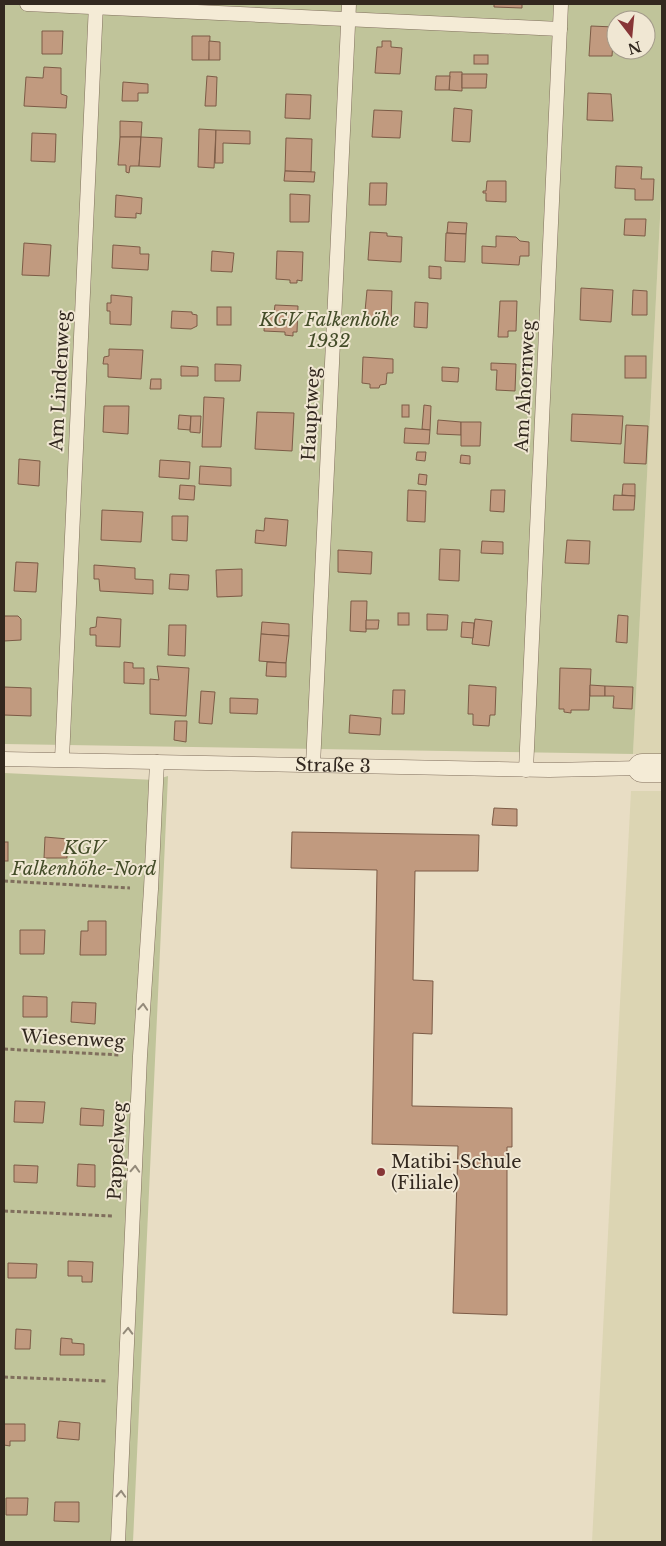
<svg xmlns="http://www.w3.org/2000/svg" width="666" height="1546" font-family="'Libre Baskerville',serif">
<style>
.farmland{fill:#dcd5b3}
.green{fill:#c0c49a;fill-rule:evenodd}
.building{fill:#c19a7f;stroke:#7c5b46}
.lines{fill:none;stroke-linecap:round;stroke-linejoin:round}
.lane-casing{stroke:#806f5d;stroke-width:15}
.street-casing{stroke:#806f5d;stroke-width:29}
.path{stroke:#806f5d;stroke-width:3;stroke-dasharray:4 2.5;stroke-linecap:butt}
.lane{stroke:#f4ebd6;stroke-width:14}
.street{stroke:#f4ebd6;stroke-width:28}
.oneway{stroke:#938a7a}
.poi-dot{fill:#873536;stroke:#f0e7d3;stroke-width:2}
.labels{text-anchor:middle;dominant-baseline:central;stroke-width:4;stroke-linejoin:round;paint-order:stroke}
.park-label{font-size:18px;font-style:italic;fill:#434c28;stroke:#f0e7d3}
.street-label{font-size:18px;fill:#32281f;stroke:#f0e7d3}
.poi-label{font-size:18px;fill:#32281f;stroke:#f0e7d3;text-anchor:start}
</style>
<rect width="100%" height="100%" fill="#e8ddc4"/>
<g class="farmland">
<polygon points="662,179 662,754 633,754"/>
<polygon points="631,791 662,791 662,1542 592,1542"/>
</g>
<g class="green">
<path d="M4,4H662V179L633,754L4,744ZM616,20H646V50H616Z"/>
<polygon points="4,773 155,780 168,776 133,1542 4,1542"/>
</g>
<g class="building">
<polygon points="494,4 522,4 522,8 494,7"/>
<polygon points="591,26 614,27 612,56 589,56"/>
<polygon points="42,31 63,31 62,54 42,54"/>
<polygon points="192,36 210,36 209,60 192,60"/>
<polygon points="209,41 220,42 220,60 209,60"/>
<polygon points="382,41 391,41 391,47 402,48 400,74 375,73 377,47 382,47"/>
<rect x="474" y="55" width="14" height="9"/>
<polygon points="44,67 61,68 61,94 67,96 66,108 24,106 26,77 43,78"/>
<polygon points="450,72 462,72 462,91 449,90"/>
<polygon points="462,74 487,74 486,88 462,88"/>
<polygon points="207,76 217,77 216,106 205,106"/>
<polygon points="436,76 450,76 449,90 435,90"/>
<polygon points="123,82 148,84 148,93 138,93 138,101 122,101"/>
<polygon points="588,93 611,94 613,121 587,120"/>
<polygon points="286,94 311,95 310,119 285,118"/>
<polygon points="454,108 472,110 470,142 452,141"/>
<polygon points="374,110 402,111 400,138 372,137"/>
<polygon points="120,121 142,122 141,137 120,137"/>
<polygon points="199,129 216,130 214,168 198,167"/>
<polygon points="216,130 250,131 250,144 223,143 223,163 215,163"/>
<polygon points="32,133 56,134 55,162 31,161"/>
<polygon points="120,137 141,137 139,166 130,166 129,173 126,172 126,165 118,165"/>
<polygon points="141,137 162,138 160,167 139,166"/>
<polygon points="286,138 312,139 311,172 285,171"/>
<polygon points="616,166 642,167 641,179 654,179 653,200 635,200 635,189 615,188"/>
<polygon points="285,171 315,172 314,182 284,181"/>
<polygon points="487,181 506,181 506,202 486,201 486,193 483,193 483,191 486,191"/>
<polygon points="370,183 387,183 386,205 369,205"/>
<polygon points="290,194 310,195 309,222 290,222"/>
<polygon points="116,195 142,198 141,214 136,213 136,218 115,217"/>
<polygon points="625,219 646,219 645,236 624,235"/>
<polygon points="448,222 467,223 466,234 447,233"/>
<polygon points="370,232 387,233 387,236 402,237 401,262 368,260"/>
<polygon points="446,233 466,234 465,262 445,261"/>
<polygon points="496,236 516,237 520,241 529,242 529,256 520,256 519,265 482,263 482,246 496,247"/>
<polygon points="24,243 51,245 49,276 22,275"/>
<polygon points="113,245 140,247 140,254 149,254 148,270 112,268"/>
<polygon points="212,251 234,253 232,272 211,271"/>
<polygon points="277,251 303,252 302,281 297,280 297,283 290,283 290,280 276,279"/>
<polygon points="429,266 441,267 441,279 429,278"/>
<polygon points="581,288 613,290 611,322 580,320"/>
<polygon points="367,290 392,291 391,324 364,322"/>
<polygon points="633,290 647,291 647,315 632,315"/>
<polygon points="111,295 132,297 131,325 110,324 110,311 107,311 107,303 111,303"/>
<polygon points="500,301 517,301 516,331 508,331 508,337 498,337"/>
<polygon points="415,302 428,303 427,328 414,327"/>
<polygon points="275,305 298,306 297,332 293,332 293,336 285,335 285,332 264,331 265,312 274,313"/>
<rect x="217" y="307" width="14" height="18"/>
<polygon points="172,311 192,312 192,314 197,315 197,326 191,329 171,328"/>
<polygon points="109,349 143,350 141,379 108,377 108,364 103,364 104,357 109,356"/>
<rect x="625" y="356" width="21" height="22"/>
<polygon points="363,357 393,359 393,373 387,373 386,384 380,385 379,388 370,388 370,384 362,383"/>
<polygon points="491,363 516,364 515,391 496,390 497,370 491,370"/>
<polygon points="215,364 241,365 240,381 215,381"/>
<polygon points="181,366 198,367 198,376 181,376"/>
<polygon points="442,367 459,368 458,382 442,381"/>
<polygon points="151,379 161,379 161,389 150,389"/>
<polygon points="204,397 224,398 221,447 202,447"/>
<rect x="402" y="405" width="7" height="12"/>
<polygon points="424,405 431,406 430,430 422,429"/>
<polygon points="104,406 129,406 128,434 103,432"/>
<polygon points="257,412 294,413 292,451 255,449"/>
<polygon points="572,414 623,416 621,444 571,441"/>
<polygon points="179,415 191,416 190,430 178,429"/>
<polygon points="191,416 201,416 200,433 190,432"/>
<polygon points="438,420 461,422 461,435 437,434"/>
<polygon points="461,422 481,422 480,446 461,446"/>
<polygon points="626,425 648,426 646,464 624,463"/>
<polygon points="405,428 430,430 429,444 404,443"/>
<polygon points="417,452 426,452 425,461 416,460"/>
<polygon points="461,455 470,456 470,464 460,463"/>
<polygon points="19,459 40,461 39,486 18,484"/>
<polygon points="160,460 190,462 189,479 159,477"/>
<polygon points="200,466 231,468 231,486 199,484"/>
<polygon points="419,474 427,475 426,485 418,484"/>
<polygon points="623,484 635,484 635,496 622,495"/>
<polygon points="180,485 195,486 194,500 179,499"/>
<polygon points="408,490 426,491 425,522 407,521"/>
<polygon points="491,490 505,490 504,512 490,511"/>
<polygon points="614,495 635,496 634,510 613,510"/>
<polygon points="102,510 143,512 141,542 101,540"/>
<polygon points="172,516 188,516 187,541 172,540"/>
<polygon points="265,518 288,520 286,546 255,543 256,530 264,531"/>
<polygon points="567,540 590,541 589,564 565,563"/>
<polygon points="482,541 503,542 503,554 481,553"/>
<polygon points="440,549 460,550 459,581 439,580"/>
<polygon points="338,550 372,552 371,574 338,572"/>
<polygon points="16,562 38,563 36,592 14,591"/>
<polygon points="94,565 135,568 135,579 153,580 153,594 100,591 99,579 94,579"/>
<polygon points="242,569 242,596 217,597 216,570"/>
<polygon points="170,574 189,575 188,590 169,589"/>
<polygon points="351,601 367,601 366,632 350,631"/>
<rect x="398" y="613" width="11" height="12"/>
<polygon points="427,614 448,615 447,630 427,630"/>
<polygon points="618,615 628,616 627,643 616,642"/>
<polygon points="4,616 18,616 21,619 21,640 4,641"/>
<polygon points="97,617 121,619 120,647 96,646 96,635 90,635 90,628 96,627"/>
<polygon points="475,619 492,621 489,646 472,644"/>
<polygon points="366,620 379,620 378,629 366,629"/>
<polygon points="262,622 289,624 289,636 261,634"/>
<polygon points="462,622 474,623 473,638 461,637"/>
<polygon points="169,625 186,625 185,656 168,655"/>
<polygon points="261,634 289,636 286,663 259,661"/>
<polygon points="124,662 133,663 133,668 144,668 144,684 124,683"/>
<polygon points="267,662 286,663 286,677 266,676"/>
<polygon points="157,666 189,668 186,716 150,714 150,679 159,680"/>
<polygon points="560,668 591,669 589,710 571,710 571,713 564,712 564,709 559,709"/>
<polygon points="469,685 496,687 495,715 490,715 489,726 473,725 473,714 468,714"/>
<polygon points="590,685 605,686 605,696 590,696"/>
<polygon points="605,686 633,687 632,709 613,708 614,696 605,696"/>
<polygon points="4,687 31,688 31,716 4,715"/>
<polygon points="393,690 405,690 404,714 392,714"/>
<polygon points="201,691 215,692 212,724 199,723"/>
<polygon points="230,698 258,699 257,714 230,713"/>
<polygon points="350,715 381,718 380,735 349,733"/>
<polygon points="175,721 187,721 186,742 174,740"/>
<polygon points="494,808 517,809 517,826 492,825"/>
<polygon points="292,832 479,835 478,871 415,871 413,980 433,981 432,1034 413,1033 412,1106 512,1108 512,1147 507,1147 507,1315 453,1313 458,1146 372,1144 377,870 291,868"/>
<polygon points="45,837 68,839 68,844 73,844 72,854 67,854 67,858 44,858"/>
<rect x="4" y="842" width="4" height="19"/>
<polygon points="88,921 106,921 106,955 80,955 81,931 88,931"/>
<polygon points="20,930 45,930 44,954 20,954"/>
<polygon points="23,996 47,997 47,1017 23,1017"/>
<polygon points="72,1002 96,1003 95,1024 71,1022"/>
<polygon points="15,1101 45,1102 43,1123 14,1122"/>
<polygon points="81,1108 104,1110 103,1126 80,1125"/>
<polygon points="78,1164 95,1165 95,1187 77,1186"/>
<polygon points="14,1165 38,1166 37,1183 14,1182"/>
<polygon points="68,1261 93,1262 92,1282 82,1282 82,1276 68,1276"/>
<polygon points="8,1263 37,1264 36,1278 8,1278"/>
<polygon points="16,1329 31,1330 30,1349 15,1349"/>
<polygon points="61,1338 72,1339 72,1343 84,1344 84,1355 60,1355"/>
<polygon points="59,1421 80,1423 79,1440 57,1438"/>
<polygon points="4,1424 25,1424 25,1441 10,1441 10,1446 4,1445"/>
<polygon points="6,1498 28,1498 27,1515 6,1515"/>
<polygon points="55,1502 79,1502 79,1522 54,1521"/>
</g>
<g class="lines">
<g class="lane-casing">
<g id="lane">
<polyline points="27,4 560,29"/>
<path id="s1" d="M4,759L549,770L642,768"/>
<polyline points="62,759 96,4"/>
<polyline points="313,765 349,4"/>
<polyline points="526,770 561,4"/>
<polyline points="118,1542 140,1056 151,889 157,762"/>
</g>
</g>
<g class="street-casing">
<polyline id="street" points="642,768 662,768"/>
</g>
<g class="path">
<polyline points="4,881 130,888"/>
<polyline points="4,1049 120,1055"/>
<polyline points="4,1211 112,1216"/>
<polyline points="4,1377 106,1381"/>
</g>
<use href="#lane" class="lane"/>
<use href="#street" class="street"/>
</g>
<defs><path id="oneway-chevron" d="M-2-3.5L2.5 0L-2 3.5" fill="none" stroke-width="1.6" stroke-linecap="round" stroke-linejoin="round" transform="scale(1.25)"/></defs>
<g class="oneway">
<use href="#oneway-chevron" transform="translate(143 1007) rotate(-86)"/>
<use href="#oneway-chevron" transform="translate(135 1169) rotate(-87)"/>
<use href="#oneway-chevron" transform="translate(128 1331) rotate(-88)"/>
<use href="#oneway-chevron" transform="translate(121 1494) rotate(-87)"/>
</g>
<circle class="poi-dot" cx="381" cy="1172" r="5"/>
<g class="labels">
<g class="park-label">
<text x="329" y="320">KGV Falkenhöhe<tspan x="329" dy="21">1932</tspan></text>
<text x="84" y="848">KGV<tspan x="84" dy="21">Falkenhöhe-Nord</tspan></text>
</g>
<g class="street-label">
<text transform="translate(60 381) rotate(-87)">Am Lindenweg</text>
<text transform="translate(525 386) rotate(-87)">Am Ahornweg</text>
<text transform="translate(311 414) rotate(-87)">Hauptweg</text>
<text stroke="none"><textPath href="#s1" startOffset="329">Straße 3</textPath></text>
<text transform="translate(73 1039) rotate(3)">Wiesenweg</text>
<text transform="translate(117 1151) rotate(-87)">Pappelweg</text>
</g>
<g class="poi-label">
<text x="391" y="1162">Matibi-Schule<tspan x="391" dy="21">(Filiale)</tspan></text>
</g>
</g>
<rect width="666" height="1546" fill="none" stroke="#32281f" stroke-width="10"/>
<g transform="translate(631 35) rotate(164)"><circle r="24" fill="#f0e7d3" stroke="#a49b8b"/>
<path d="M0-4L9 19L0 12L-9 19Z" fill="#873536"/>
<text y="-8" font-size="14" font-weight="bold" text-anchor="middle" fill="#32281f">N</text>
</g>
</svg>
